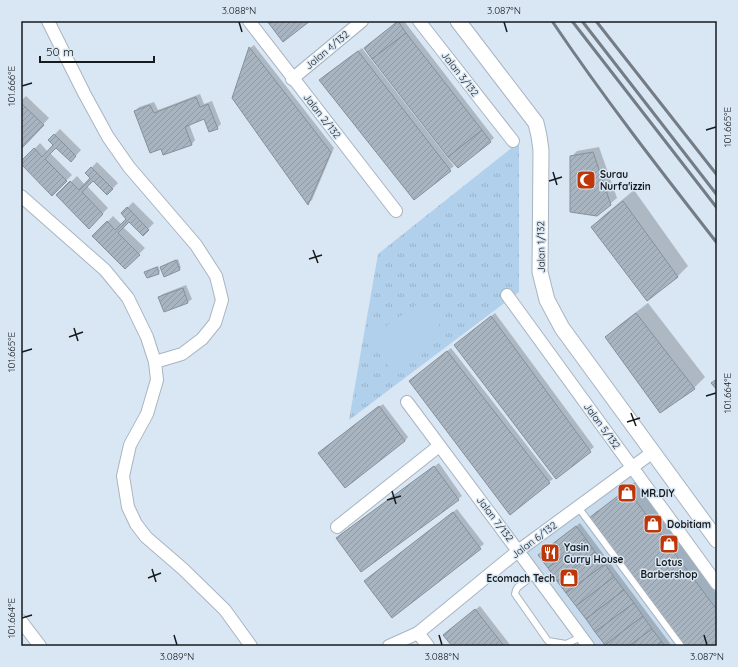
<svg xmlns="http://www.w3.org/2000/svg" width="738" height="667" font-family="Quicksand,sans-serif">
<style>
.built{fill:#c7dbed}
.grass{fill:url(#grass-tufts)}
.pitch{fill:#b1d0ec}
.shadow{fill:#0003}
.building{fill:url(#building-hatch);stroke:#85919c}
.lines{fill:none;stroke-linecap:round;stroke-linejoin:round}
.service-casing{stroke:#a8b5c1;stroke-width:8}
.minor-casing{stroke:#a8b5c1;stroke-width:14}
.tertiary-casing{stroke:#a8b5c1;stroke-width:17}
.service{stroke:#fff;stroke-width:6}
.minor{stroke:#fff;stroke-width:12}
.tertiary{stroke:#fff;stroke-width:15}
.rail{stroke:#747c85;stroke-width:3}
.ticks{fill:none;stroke:#161b1f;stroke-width:1.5}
.labels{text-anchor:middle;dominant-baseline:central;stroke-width:3;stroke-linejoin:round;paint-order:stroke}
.street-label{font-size:10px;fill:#161b1f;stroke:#d9e6f3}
.poi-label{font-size:10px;font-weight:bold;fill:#161b1f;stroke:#d9e6f3;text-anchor:start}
.neatline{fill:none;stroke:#161b1f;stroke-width:1.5}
.ticks-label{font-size:10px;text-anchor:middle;fill:#161b1f}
</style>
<defs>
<pattern id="grass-tufts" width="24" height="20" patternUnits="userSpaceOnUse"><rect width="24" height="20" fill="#b1d0ec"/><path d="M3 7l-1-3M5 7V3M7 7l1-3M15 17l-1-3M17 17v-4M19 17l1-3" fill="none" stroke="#98b2ca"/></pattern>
<pattern id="building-hatch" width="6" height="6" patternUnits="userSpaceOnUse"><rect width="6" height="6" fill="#a8b4c0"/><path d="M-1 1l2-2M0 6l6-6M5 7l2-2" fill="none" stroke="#909aa5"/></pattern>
</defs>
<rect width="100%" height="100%" fill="#d9e6f3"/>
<polygon class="built" points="630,474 717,595 717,646 594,646 524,552"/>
<polygon class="grass" points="519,142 519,292 349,420 378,254"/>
<polygon class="pitch" points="422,301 444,332 391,370 369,338"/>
<g class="shadow">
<polygon points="398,21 404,21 494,138 458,167 365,48"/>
<polygon points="254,45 334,148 312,200 308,203 233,98 250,48"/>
<polygon points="362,48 454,166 414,199 324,76"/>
<polygon points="200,94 204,104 212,101 221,124 217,128 205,118 189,124 195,140 192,144 164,154 161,147 135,111 139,107 154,102 158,110"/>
<polygon points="26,96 49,118 21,148 21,101"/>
<polygon points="60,129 81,150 71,161 56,147 50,153 72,175 52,194 21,163 40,143 48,152 55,145 49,140"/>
<polygon points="599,147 617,198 597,215 571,157 577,151"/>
<polygon points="97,162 118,183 107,194 93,180 87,186 108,208 89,227 58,195 77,176 85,185 91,178 86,173"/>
<polygon points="634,190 688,266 677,277 592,227 603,216"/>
<polygon points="133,202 154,223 143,234 129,220 123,227 145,248 125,268 94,236 113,216 122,225 128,219 122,213"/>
<polygon points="178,259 181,268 164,275 161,267"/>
<polygon points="158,266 160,271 159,273 146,272"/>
<polygon points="186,285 192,299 188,302 165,311 159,297 163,294"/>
<polygon points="648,303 705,377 694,388 607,337 618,326"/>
<polygon points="495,313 594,447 556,478 459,342"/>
<polygon points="451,348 553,479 549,482 414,378"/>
<polygon points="383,404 408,437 405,441 323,449"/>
<polygon points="439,463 462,496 362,571 341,534"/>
<polygon points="635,482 717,592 717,646 685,646 590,518 597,511 597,513 632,487 631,485"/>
<polygon points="457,509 484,544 392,616 369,577"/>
<polygon points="580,523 672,646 607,646 539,555"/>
<polygon points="480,606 511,646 453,646 448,631"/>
</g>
<g class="building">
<polygon points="267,21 310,21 283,42"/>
<polygon points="398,21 406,33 372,59 364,48"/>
<polygon points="406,33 482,130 448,157 372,59"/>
<polygon points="249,47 331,152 308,205 232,98"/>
<polygon points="358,51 451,171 414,200 319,80"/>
<polygon points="196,97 200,107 208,104 218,129 209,132 204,119 185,127 192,145 163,155 161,149 150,153 134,111 150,105 154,113"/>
<polygon points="21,103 44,125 21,149"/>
<polygon points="482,130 491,142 458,168 448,157"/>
<polygon points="54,134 76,156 71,162 56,148 45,159 67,181 52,196 21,164 21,161 34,148 42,157 53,145 48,140"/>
<polygon points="593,152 611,205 597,216 570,212 570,156"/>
<polygon points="91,167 113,189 107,195 93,181 82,192 103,214 89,229 56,195 70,181 79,190 90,178 85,173"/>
<polygon points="623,201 678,277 647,301 591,227"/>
<polygon points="127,207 149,230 143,236 129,222 118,233 140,255 125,269 92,236 107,221 115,230 126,219 121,213"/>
<polygon points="176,260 180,270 164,277 160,267"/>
<polygon points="157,267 159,274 147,278 144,272"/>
<polygon points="183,288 188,303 164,312 158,297"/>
<polygon points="636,313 695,389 660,413 605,337"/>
<polygon points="491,316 591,452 556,479 454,345"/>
<polygon points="447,351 550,483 510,515 409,381"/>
<polygon points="717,379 717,390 711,383"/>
<polygon points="379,406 405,441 345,488 318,453"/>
<polygon points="434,466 459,500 361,572 336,538"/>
<polygon points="627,489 717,610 717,646 684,646 589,518"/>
<polygon points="453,512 481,549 392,618 364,581"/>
<polygon points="576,526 586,539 548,568 538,555"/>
<polygon points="586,539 595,552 557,581 548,568"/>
<polygon points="595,552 605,564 566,593 557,581"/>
<polygon points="605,564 614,577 576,606 566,593"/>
<polygon points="614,577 624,590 586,619 576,606"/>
<polygon points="624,590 634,603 595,632 586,619"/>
<polygon points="634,603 643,616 605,645 595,632"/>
<polygon points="475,609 504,646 452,646 443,635"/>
<polygon points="643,616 652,629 629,646 606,646 605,645"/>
<polygon points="652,629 662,642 656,646 629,646"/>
<polygon points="662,642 665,646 656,646"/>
</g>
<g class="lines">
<g class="service-casing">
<g id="service">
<polyline points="578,507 681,646"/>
<polyline points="535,574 518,587 516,590 515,594 548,641 566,644 581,637"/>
</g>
</g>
<g class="minor-casing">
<g id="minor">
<polyline points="48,21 84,93 108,137 129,167 196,245 216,276 222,300 215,323 202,339 182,354 155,362"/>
<polyline points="249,21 396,211"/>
<polyline points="419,21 513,141"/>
<polyline points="292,79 362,21"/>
<polyline points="21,196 105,270 128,298 147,337 155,362 157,380 147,414 130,445 123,476 128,507 136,524 146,537 183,569 225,610 251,646"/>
<polyline points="507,295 717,584"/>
<polyline points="407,402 518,551 588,646"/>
<polyline points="337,527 439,446"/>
<polyline points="21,621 40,646"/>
<polyline points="418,633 428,646"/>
<polyline points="389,646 418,633 518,551 653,452"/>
</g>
</g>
<g class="tertiary-casing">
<polyline id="tertiary" points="458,21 536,123 539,136 541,150 540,272 547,300 562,328 717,540"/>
</g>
<use href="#service" class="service"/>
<use href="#minor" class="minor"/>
<use href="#tertiary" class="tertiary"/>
<g class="rail">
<path d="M552,21C604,98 660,170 717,243"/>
<polyline points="572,21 717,208"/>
<polyline points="582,21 717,195"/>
<polyline points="596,21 717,175"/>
</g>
</g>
<path class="ticks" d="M239,22L242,32M504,22L507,32M22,86L32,83M706,130L716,127M553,172L557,185M549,181L562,177M313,250L318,263M309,259L322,255M74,328L78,341M69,337L83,332M22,352L32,349M706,396L716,393M631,413L636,426M627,422L640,418M392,491L396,504M387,500L401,496M152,569L156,582M148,578L161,573M22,618L32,615M174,635L177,645M439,635L442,645M704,635L707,645"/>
<defs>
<g id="mosque-square" transform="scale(1)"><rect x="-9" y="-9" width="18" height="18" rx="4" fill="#bf3709" stroke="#d9e6f3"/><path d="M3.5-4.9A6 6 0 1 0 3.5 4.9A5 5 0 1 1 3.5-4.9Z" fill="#fff"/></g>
<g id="shop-square" transform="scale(1)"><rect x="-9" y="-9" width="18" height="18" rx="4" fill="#bf3709" stroke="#d9e6f3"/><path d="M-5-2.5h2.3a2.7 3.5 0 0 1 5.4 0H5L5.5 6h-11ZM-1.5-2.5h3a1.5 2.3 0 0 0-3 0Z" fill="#fff"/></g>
<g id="restaurant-square" transform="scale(1)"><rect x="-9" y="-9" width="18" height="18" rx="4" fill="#bf3709" stroke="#d9e6f3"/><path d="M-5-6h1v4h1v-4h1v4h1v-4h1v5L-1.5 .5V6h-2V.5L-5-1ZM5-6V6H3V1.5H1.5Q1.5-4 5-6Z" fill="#fff"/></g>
</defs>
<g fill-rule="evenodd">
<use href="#mosque-square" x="586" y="180"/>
<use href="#shop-square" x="627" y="493"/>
<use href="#shop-square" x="653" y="524"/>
<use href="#shop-square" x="669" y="544"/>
<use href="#restaurant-square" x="550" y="553"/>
<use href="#shop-square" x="569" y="578"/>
</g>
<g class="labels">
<g class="street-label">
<text transform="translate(327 50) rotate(-40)">Jalan 4/132</text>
<text transform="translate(460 74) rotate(52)">Jalan 3/132</text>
<text transform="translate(322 116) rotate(52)">Jalan 2/132</text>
<text transform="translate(541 247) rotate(-91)">Jalan 1/132</text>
<text transform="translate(602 426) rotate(54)">Jalan 5/132</text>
<text transform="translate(495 519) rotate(53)">Jalan 7/132</text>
<text transform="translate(534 540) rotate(-37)">Jalan 6/132</text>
</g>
<g class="poi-label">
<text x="600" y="174">Surau<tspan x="600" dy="12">Nurfa'izzin</tspan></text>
<text x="641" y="493">MR.DIY</text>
<text x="667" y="524">Dobitiam</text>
<text x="564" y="547">Yasin<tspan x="564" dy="12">Curry House</tspan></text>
<text x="669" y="562" text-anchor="middle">Lotus<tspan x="669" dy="12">Barbershop</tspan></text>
<text x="555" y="578" text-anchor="end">Ecomach Tech</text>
</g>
</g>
<rect width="738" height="667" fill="none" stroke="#d9e6f3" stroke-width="44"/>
<path d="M40 56v6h114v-6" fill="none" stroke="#161b1f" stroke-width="2"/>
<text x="46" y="56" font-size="12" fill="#161b1f" stroke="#d9e6f3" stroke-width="3" paint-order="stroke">50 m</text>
<rect x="22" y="22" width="694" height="623" class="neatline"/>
<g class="ticks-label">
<text x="239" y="14">3.088°N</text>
<text x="504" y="14">3.087°N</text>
<text transform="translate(11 86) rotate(-90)" y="4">101.666°E</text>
<text transform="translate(727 127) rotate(-90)" y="4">101.665°E</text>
<text transform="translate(11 352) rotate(-90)" y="4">101.665°E</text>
<text transform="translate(727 393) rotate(-90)" y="4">101.664°E</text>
<text transform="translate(11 618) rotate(-90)" y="4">101.664°E</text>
<text x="177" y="660">3.089°N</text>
<text x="442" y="660">3.088°N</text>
<text x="707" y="660">3.087°N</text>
</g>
</svg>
